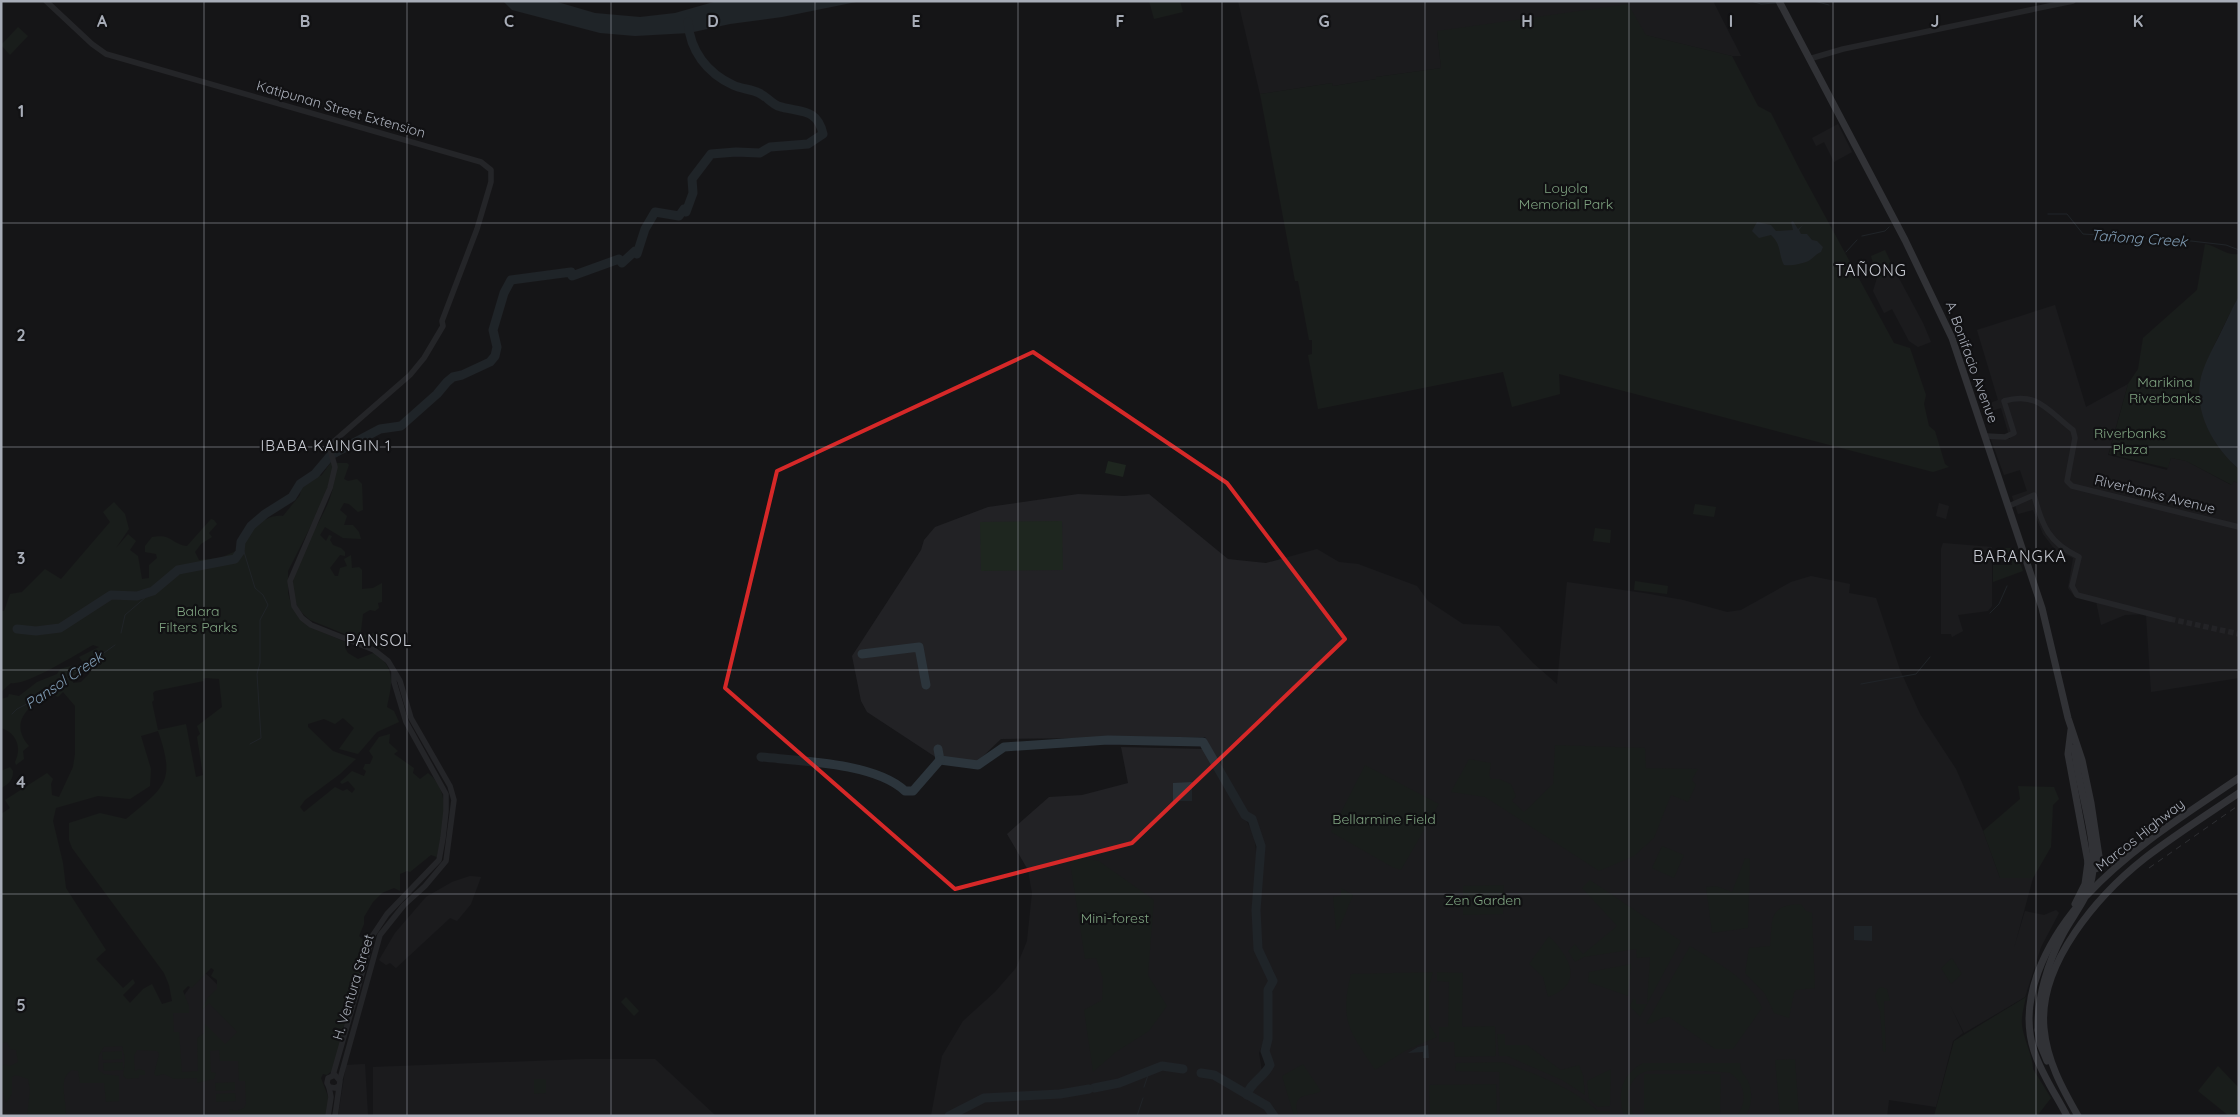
<svg xmlns="http://www.w3.org/2000/svg" width="2240" height="1117" font-family="Quicksand,sans-serif">
<style>
.built{fill:#222225}
.green{fill:#1e261f;fill-rule:evenodd}
.water{fill:#2c353c}
.lines{fill:none;stroke-linecap:round;stroke-linejoin:round}
.stream{stroke:#2c353c;stroke-width:1}
.river{stroke:#2c353c;stroke-width:9}
.tertiary-tunnel{stroke:#333438;stroke-width:5.5;stroke-dasharray:5.5 3;stroke-linecap:butt}
.tertiary{stroke:#37383d;stroke-width:5.5}
.primary{stroke:#53555c;stroke-width:7}
.rail{stroke:#4a4c52;stroke-width:1;stroke-dasharray:6 5;stroke-linecap:butt}
.primary-bridge{stroke:#53555c;stroke-width:7}
.marked{fill:none;stroke:#d62828;stroke-width:4;stroke-linejoin:round}
.grid{fill:none;stroke:#a8adb8;stroke-width:1;stroke-opacity:0.55}
.labels{text-anchor:middle;dominant-baseline:central;stroke-width:4.5;stroke-linejoin:round;paint-order:stroke}
.street-label{font-size:14px;fill:#a8adb8;stroke:#111113}
.park-label{font-size:14px;fill:#7fa381;stroke:#111113}
.water-label{font-size:15px;font-style:italic;fill:#7f9bb3;stroke:#111113}
.neighbourhood-label{font-size:15px;letter-spacing:1px;fill:#c9ccd4;stroke:#111113}
.quarter-label{font-size:16px;letter-spacing:1px;fill:#c9ccd4;stroke:#111113}
.grid-label{font-size:16px;text-anchor:middle;font-weight:bold;fill:#a8adb8;stroke:#111113;stroke-width:4.5;stroke-linejoin:round;paint-order:stroke}
</style>
<rect width="100%" height="100%" fill="#161618"/>
<g class="built">
<polygon points="1238,1 1713,1 1741,56 1732,56 1645,35 1437,31 1441,68 1376,77 1376,79 1333,86 1332,83 1260,94"/>
<polygon points="1838,124 1852,152 1834,162 1824,142 1816,146 1812,138"/>
<polygon points="1895,271 1923,323 1931,342 1918,347 1909,341 1892,309 1884,313 1873,291 1877,278 1881,278"/>
<polygon points="2055,305 2086,407 2128,384 2108,455 2167,470 2171,458 2186,461 2231,485 2234,481 2239,484 2239,678 2151,692 2146,614 2125,615 2101,625 2096,601 2075,597 2068,588 2073,558 2056,551 2043,534 2033,510 2018,514 2012,496 2027,491 2020,470 2004,475 1990,437 2010,439 2001,408 1984,413 1982,406 1998,400 1977,330"/>
<polygon points="1078,494 1124,496 1149,494 1228,559 1266,563 1317,549 1339,562 1358,564 1417,586 1428,601 1463,624 1499,626 1533,663 1557,684 1567,582 1644,593 1683,600 1727,612 1741,610 1791,582 1811,576 1850,584 1849,593 1876,598 1900,670 1920,714 1956,769 1983,831 2000,878 2033,878 2014,948 2025,911 2044,915 2056,910 2059,913 2041,947 2025,997 1964,1033 1950,1005 1963,1033 1953,1041 1936,1107 1889,1100 1887,1116 1276,1116 1270,1107 1251,1095 1251,1091 1271,1070 1269,1053 1272,994 1275,982 1274,972 1267,962 1264,952 1259,944 1260,959 1268,971 1270,982 1266,991 1264,1012 1266,1035 1259,1053 1262,1072 1244,1096 1262,1106 1272,1116 931,1116 942,1056 963,1021 995,992 1016,968 1027,941 1032,893 1028,870 1007,834 1049,797 1082,795 1128,783 1121,747 1205,749 1254,834 1257,860 1256,905 1259,937 1258,903 1260,894 1260,860 1264,845 1252,816 1245,812 1205,737 1001,739 977,762 940,760 867,712 861,701 852,656 921,550 924,540 935,527 988,507"/>
<polygon points="1939,503 1949,506 1946,519 1936,516"/>
<polygon points="1943,543 1992,547 1992,606 1988,611 1958,615 1963,631 1952,637 1951,634 1941,634 1941,549"/>
<polygon points="470,876 481,877 471,904 457,921 450,918 396,968 390,963 386,965 379,960 395,933 426,897 452,882"/>
<polygon points="202,970 261,1026 262,1116 1,1116 1,1041 164,1024"/>
<polygon points="585,1059 655,1059 716,1116 373,1116 373,1067"/>
<polygon points="365,1064 368,1116 338,1116 346,1065"/>
</g>
<g class="green">
<polygon points="1149,1 1180,1 1183,12 1154,19"/>
<polygon points="1628,4 1646,35 1732,56 1758,106 1771,113 1800,170 1894,343 1910,348 1926,395 1924,404 1929,426 1935,431 1945,464 1949,467 1933,472 1559,374 1560,394 1512,407 1503,372 1318,409 1308,355 1312,354 1312,340 1309,340 1298,281 1295,281 1260,94 1332,83 1333,86 1376,79 1376,77 1441,68 1437,31"/>
<polygon points="18,27 28,36 10,55 1,45"/>
<path d="M2205,244C2217,246 2226,256 2239,254C2239,267 2240,285 2238,297C2236,304 2231,311 2228,317C2210,355 2190,384 2207,426C2214,443 2225,457 2239,469V484L2234,481L2232,485L2186,461L2171,458L2168,468L2109,454L2128,384L2138,369L2143,338L2197,290Z"/>
<polygon points="1885,250 1895,271 1881,278 1877,278 1871,256"/>
<path d="M332,461L333,467L325,498L288,571V593L292,607L308,626L348,643L345,648L348,653L358,659L376,652C396,672 392,682 387,707L394,711L399,722L377,732L358,754L339,749L354,728L343,718L335,724L324,719L308,724V727L333,751L356,759L340,774L305,800L300,807L304,812L335,787L343,791L347,789L352,793L355,789L348,781L342,784L340,782L352,771L364,776L366,771L363,769L365,764H370L373,757L369,751L379,737L390,734L389,743L398,751L394,754L414,768L413,773L420,779L428,773C454,793 442,829 437,857L431,855L410,872L407,871L400,874V891L394,888L382,893L373,902L364,917V924L359,936L368,945L333,1070L327,1075L323,1074L321,1078L329,1099L326,1116H229V1109L236,1111L244,1108L246,1104L245,1081H239L238,1061H220L219,1050L210,1051L211,1072L216,1073L214,1079L197,1083V1078L174,1079L164,1074L156,1076L154,1074L159,1054L157,1051L137,1050L134,1056L135,1071L139,1069L145,1071V1075H139V1078L127,1079L123,1076L125,1059L122,1046L104,1047L99,1055L98,1070L104,1074L119,1076V1101L106,1102L104,1083H80L78,1071L72,1070C57,1079 67,1101 66,1116H27L30,1090L28,1079L16,1075L12,1077V1094L6,1103L2,1090V1067L4,1064L10,1066L18,1062L16,1050L10,1049L7,1042L1,1043L3,818L1,814L10,808L5,800L47,773L53,779L51,784L52,795L59,797L73,767L75,754V706L63,692L58,697L52,694C29,704 8,722 29,746L23,751L24,759L16,765L15,762C22,748 17,733 1,728V699L8,697L9,694L19,696L37,682L57,674L60,669L74,665L83,666L81,672L74,678L73,683L81,682L89,674L90,665L82,661L79,657L99,647L93,645C77,654 26,686 11,683L1,692V611H4L10,594L22,592L45,569L61,579L110,522L103,512L114,502L125,514L129,529L116,548L128,534L136,541L130,550L138,556L142,579L149,578V565L157,558L156,554L145,552V546L152,537C172,533 171,544 187,546L211,519L214,520L217,524L209,533L212,537L201,544L195,552L199,560L220,558L236,551C241,535 265,513 283,516L300,495L301,486L318,473L321,476ZM206,678L219,679L222,707L197,726L200,734L197,737L203,775L196,777L186,724L158,730L152,702L154,700L153,693L155,691L204,681L203,679ZM158,731C176,782 165,787 126,819L100,813L69,823V840L72,848L164,973L169,985L172,1001L162,1004L152,984L143,989L130,1003L123,995L135,983L133,979L123,988L96,959L106,950L66,888L63,863L53,821L56,808L98,796L130,799L150,786L151,769L141,736ZM211,968L214,970L211,976L217,980V989L208,997L202,1008L203,1009L209,1003L237,1032L225,1044L205,1024L204,1033L197,1038L198,1071L182,1072L179,1032H174L173,1013H189V1006L183,991L188,986L192,988Z"/>
<polygon points="1108,461 1126,465 1123,477 1105,473"/>
<path d="M336,463H347L349,465L344,479L348,481L357,479L362,484L363,510L358,512L349,504L344,503L340,510L347,516L344,525H353L359,532L361,539L343,538L325,527L320,535L326,541L329,535L332,536L330,540L333,545L341,548L345,552V556L340,555L330,568L335,576H338L340,568L347,566L344,559L351,555L352,568L359,567L362,570V589L373,588L382,583V602L378,603L379,608L375,611L370,610L363,614L361,631L363,635L382,632L384,650L310,620C266,588 318,534 330,498C334,487 335,475 336,463Z"/>
<polygon points="1695,504 1716,507 1714,517 1693,514"/>
<polygon points="1062,521 1063,570 981,571 980,522"/>
<polygon points="1595,528 1611,530 1610,543 1593,541"/>
<polygon points="2004,548 2015,548 2023,571 1993,582 1993,565 2012,565 2012,553 2004,553"/>
<polygon points="1635,581 1668,586 1667,594 1634,590"/>
<polygon points="1555,745 1645,748 1646,768 1698,769 1692,780 1696,785 1688,802 1671,795 1654,838 1634,856 1599,871 1485,797 1451,792 1469,759 1491,763 1489,776 1492,779 1499,779 1511,784 1516,796 1512,801 1524,812 1553,784"/>
<polygon points="1365,765 1439,804 1401,870 1392,867 1331,832"/>
<path d="M10,767L13,771C13,780 9,784 1,788V771Z"/>
<polygon points="2018,786 2054,787 2059,799 2053,805 2051,847 2033,878 2000,878 1983,831 2020,799"/>
<polygon points="1662,846 1684,855 1674,878 1652,868"/>
<polygon points="1069,856 1099,861 1154,900 1148,975 1167,1006 1149,1031 1116,1052 1093,1072 1084,1010 1102,1000 1103,979 1096,958 1085,959"/>
<polygon points="1745,858 1750,859 1748,928 1712,933 1706,887 1716,886 1732,892"/>
<polygon points="1590,880 1681,941 1640,1017 1630,1006 1633,999 1636,999 1636,1004 1647,1004 1650,957 1637,958 1636,949 1584,957 1575,962 1568,951 1575,944 1583,954 1617,926 1582,888"/>
<polygon points="1504,885 1503,914 1463,915 1463,886"/>
<polygon points="1341,888 1353,895 1339,929 1336,930 1333,897 1341,896"/>
<path d="M1801,904L1806,911L1812,913L1815,988L1796,990L1794,993L1789,1018L1774,1013L1765,994L1745,973L1749,948L1770,946C1773,920 1767,905 1801,904Z"/>
<path d="M1549,936C1569,956 1586,984 1548,997L1543,977L1529,964Z"/>
<path d="M1690,946C1715,962 1750,978 1762,1008L1733,1049H1715L1669,1017C1661,1016 1655,1024 1646,1024Z"/>
<polygon points="1952,958 1962,974 1951,984 1941,968"/>
<polygon points="1631,964 1628,996 1588,982 1589,972"/>
<path d="M1433,972L1429,987V1024L1437,1037L1405,1051L1375,1070C1350,1031 1339,1022 1351,974Z"/>
<polygon points="1437,972 1463,973 1462,1027 1495,1026 1496,1056 1455,1057 1454,1042 1439,1042 1439,1027 1448,1027 1449,982 1437,981"/>
<polygon points="1881,987 1887,989 1890,1001 1884,1001 1886,1052 1883,1051 1880,1011 1875,996 1878,989"/>
<polygon points="626,997 639,1011 634,1016 621,1002"/>
<path d="M2026,997C2024,1006 2021,1016 2022,1025C2023,1037 2034,1060 2033,1069L2051,1098L2037,1116H1934L1954,1041Z"/>
<polygon points="1497,1034 1505,1034 1505,1045 1527,1045 1561,1070 1579,1065 1583,1075 1585,1095 1562,1080 1507,1056 1499,1056"/>
<polygon points="122,1051 122,1059 103,1060 102,1052"/>
<polygon points="1795,1059 1799,1116 1780,1116 1775,1060"/>
<polygon points="123,1062 123,1070 104,1071 103,1063"/>
<path d="M1503,1062C1537,1075 1570,1086 1598,1111H1610V1116H1500L1499,1072L1455,1071L1456,1063Z"/>
<path d="M1643,1063H1740C1740,1072 1744,1073 1748,1081C1753,1092 1752,1105 1746,1116H1737C1748,1101 1745,1083 1730,1073C1721,1071 1654,1069 1647,1071C1627,1077 1623,1101 1635,1116H1624C1617,1093 1621,1075 1643,1063Z"/>
<path d="M1303,1064L1321,1091C1310,1098 1291,1091 1298,1114L1294,1116L1282,1076Z"/>
<polygon points="2218,1066 2239,1088 2239,1111 2233,1116 2229,1116 2198,1091"/>
<polygon points="1611,1069 1610,1106 1598,1107 1589,1099 1587,1081"/>
<polygon points="1644,1074 1721,1074 1720,1116 1644,1116"/>
<polygon points="534,1079 546,1079 546,1093 534,1094"/>
<polygon points="235,1082 235,1090 216,1091 215,1083"/>
<polygon points="1496,1084 1497,1116 1430,1116 1429,1085"/>
<polygon points="235,1093 236,1101 216,1102 216,1094"/>
</g>
<g class="water">
<polygon points="503,1 554,1 595,13 640,17 675,13 717,1 861,1 782,17 730,24 689,33 635,36 600,33 512,10"/>
<path d="M1793,221L1798,229L1803,225L1799,230L1801,234H1807L1812,240L1817,241L1823,247L1821,252C1815,255 1814,257 1810,260C1804,264 1790,266 1784,265C1778,254 1782,245 1771,235L1759,238L1752,231L1757,222L1771,225L1776,231L1793,230L1791,222Z"/>
<path d="M2239,296V469C2213,447 2193,411 2201,377C2205,362 2213,348 2220,334C2226,322 2232,308 2239,296Z"/>
<polygon points="1192,782 1192,801 1173,801 1173,783"/>
<polygon points="1854,926 1872,926 1872,941 1854,940"/>
<polygon points="1428,1045 1429,1058 1423,1058 1423,1052 1408,1053 1418,1047"/>
</g>
<g class="lines">
<g class="stream">
<polyline points="1751,1 1761,4 1776,3"/>
<polyline points="1814,1 1829,5"/>
<polyline points="2048,214 2067,214 2083,234 2191,241 2226,245 2239,250"/>
<polyline points="1862,236 1885,231 1889,227"/>
<polyline points="1846,252 1857,240"/>
<polyline points="241,542 255,588 263,595 268,605 260,620 260,663 257,674 261,738 250,744"/>
<polyline points="1990,613 1999,604 2007,586"/>
<polyline points="121,633 125,615 153,591"/>
<polyline points="1861,684 1916,674 1930,657"/>
<polyline points="12,714 17,709 48,693 115,645"/>
<polyline points="1144,1087 1149,1072"/>
<polyline points="1137,1116 1143,1098"/>
</g>
<g class="river">
<path d="M17,629L36,631L60,628L111,595L137,596L153,591L178,570L235,559L240,552L241,542L251,526L265,514L292,497L300,484L315,474L331,455L380,429L401,426L437,394L447,382L453,377L462,375L490,362L495,356L497,347L493,330L504,293L511,280L571,272L572,276L619,259L622,263L635,251L637,254L645,229L655,212L679,216L684,209L686,212L693,193L692,179L711,154L736,152L760,153L770,147L808,144L823,134C817,107 799,113 778,106C771,103 766,96 759,93C751,89 741,89 733,85C707,73 690,51 688,22"/>
<polyline points="862,654 919,647 926,685"/>
<path d="M938,749L940,760L978,765L1004,747L1108,740L1203,742L1245,815L1252,819L1261,846L1256,910L1258,949L1273,981L1268,990V1039L1265,1051L1270,1065C1265,1076 1249,1084 1247,1095"/>
<path d="M761,757C801,761 876,763 905,791H913L940,760"/>
<polyline points="1201,1073 1214,1075 1267,1106 1274,1116"/>
<polyline points="1094,1088 1119,1083 1162,1066 1183,1069"/>
<polyline points="949,1116 984,1098 1060,1094 1089,1089"/>
</g>
<polyline class="tertiary-tunnel" points="2170,619 2239,634"/>
<g class="tertiary">
<polyline points="46,1 92,44 106,54 481,162 491,170 491,182 477,229 442,321 443,326 424,358 410,375 332,443 330,449 335,467 330,488 290,581 294,606 302,618 311,625 374,650 388,661 400,681 411,718 450,786 454,800 446,861 425,886 404,905 380,935 340,1079"/>
<polyline points="1809,59 1843,49 2073,1"/>
<path d="M1986,436L2005,437L2014,433L2004,401C2038,391 2048,411 2073,430L2075,438L2067,481L2072,486L2239,527"/>
<path d="M2009,506L2034,495C2042,526 2049,543 2079,557L2072,586L2077,595L2170,619"/>
<polyline points="333,1075 373,935 387,914 439,860 443,838 446,811 446,794 406,722 394,682 394,673"/>
<polyline points="328,1116 331,1097 329,1087"/>
<polyline points="335,1116 340,1081 335,1075 328,1078 327,1083 329,1087 335,1088 339,1086"/>
</g>
<g class="primary">
<polyline points="1779,1 1905,240 1952,338 2042,608 2068,718 2082,760 2091,803 2100,863 2098,868 2094,869 2088,862"/>
<polyline points="2071,730 2068,754 2088,862 2085,884 2075,904"/>
<polyline points="2074,748 2077,767"/>
<polyline points="2100,860 2111,862 2124,858"/>
<path d="M2087,895C2131,848 2186,814 2239,778"/>
<polyline points="2038,1030 2040,1044 2047,1061"/>
<path d="M2067,1116C2056,1095 2041,1073 2034,1051C2017,998 2047,942 2080,903"/>
<path d="M2078,1116C2062,1088 2047,1061 2044,1028C2038,964 2098,895 2145,858C2175,835 2208,814 2239,793"/>
</g>
<polyline class="rail" points="2149,868 2239,805"/>
<path class="primary-bridge" d="M2038,1030C2037,997 2048,962 2063,934C2073,915 2088,899 2092,877C2098,848 2082,797 2077,767"/>
</g>
<path d="M0 0H2240V1117H0ZM1033,352L1227,483L1345,639L1132,843L955,889L725,688L777,471Z" fill="#161618" fill-opacity=".55" fill-rule="evenodd"/>
<path class="marked" d="M1033,352L1227,483L1345,639L1132,843L955,889L725,688L777,471Z"/>
<path class="grid" d="M204,1V1116M407,1V1116M611,1V1116M815,1V1116M1018,1V1116M1222,1V1116M1425,1V1116M1629,1V1116M1833,1V1116M2036,1V1116M1,223H2239M1,447H2239M1,670H2239M1,894H2239"/>
<g class="labels">
<g class="street-label">
<text transform="translate(341 109) rotate(16)">Katipunan Street Extension</text>
<text transform="translate(1972 362) rotate(70)">A. Bonifacio Avenue</text>
<text transform="translate(2155 494) rotate(14)">Riverbanks Avenue</text>
<text transform="translate(2140 835) rotate(-38)">Marcos Highway</text>
<text transform="translate(353 987) rotate(-73)">H. Ventura Street</text>
</g>
<g class="park-label">
<text x="1566" y="188">Loyola<tspan x="1566" dy="16">Memorial Park</tspan></text>
<text x="2165" y="382">Marikina<tspan x="2165" dy="16">Riverbanks</tspan></text>
<text x="2130" y="433">Riverbanks<tspan x="2130" dy="16">Plaza</tspan></text>
<text x="198" y="611">Balara<tspan x="198" dy="16">Filters Parks</tspan></text>
<text x="1384" y="819">Bellarmine Field</text>
<text x="1483" y="900">Zen Garden</text>
<text x="1115" y="918">Mini-forest</text>
</g>
<g class="water-label">
<text transform="translate(2139 238) rotate(4)">Tañong Creek</text>
<text transform="translate(64 680) rotate(-34)">Pansol Creek</text>
</g>
<g class="neighbourhood-label">
<text x="326" y="445">IBABA KAINGIN 1</text>
</g>
<g class="quarter-label">
<text x="1871" y="270">TAÑONG</text>
<text x="2020" y="556">BARANGKA</text>
<text x="379" y="640">PANSOL</text>
</g>
</g>
<g class="grid-label">
<text x="102" y="27">A</text>
<text x="305" y="27">B</text>
<text x="509" y="27">C</text>
<text x="713" y="27">D</text>
<text x="916" y="27">E</text>
<text x="1120" y="27">F</text>
<text x="1324" y="27">G</text>
<text x="1527" y="27">H</text>
<text x="1731" y="27">I</text>
<text x="1935" y="27">J</text>
<text x="2138" y="27">K</text>
<text x="21" y="117">1</text>
<text x="21" y="341">2</text>
<text x="21" y="564">3</text>
<text x="21" y="788">4</text>
<text x="21" y="1011">5</text>
</g>
<rect width="2240" height="1117" fill="none" stroke="#a8adb8" stroke-width="5"/>
</svg>
